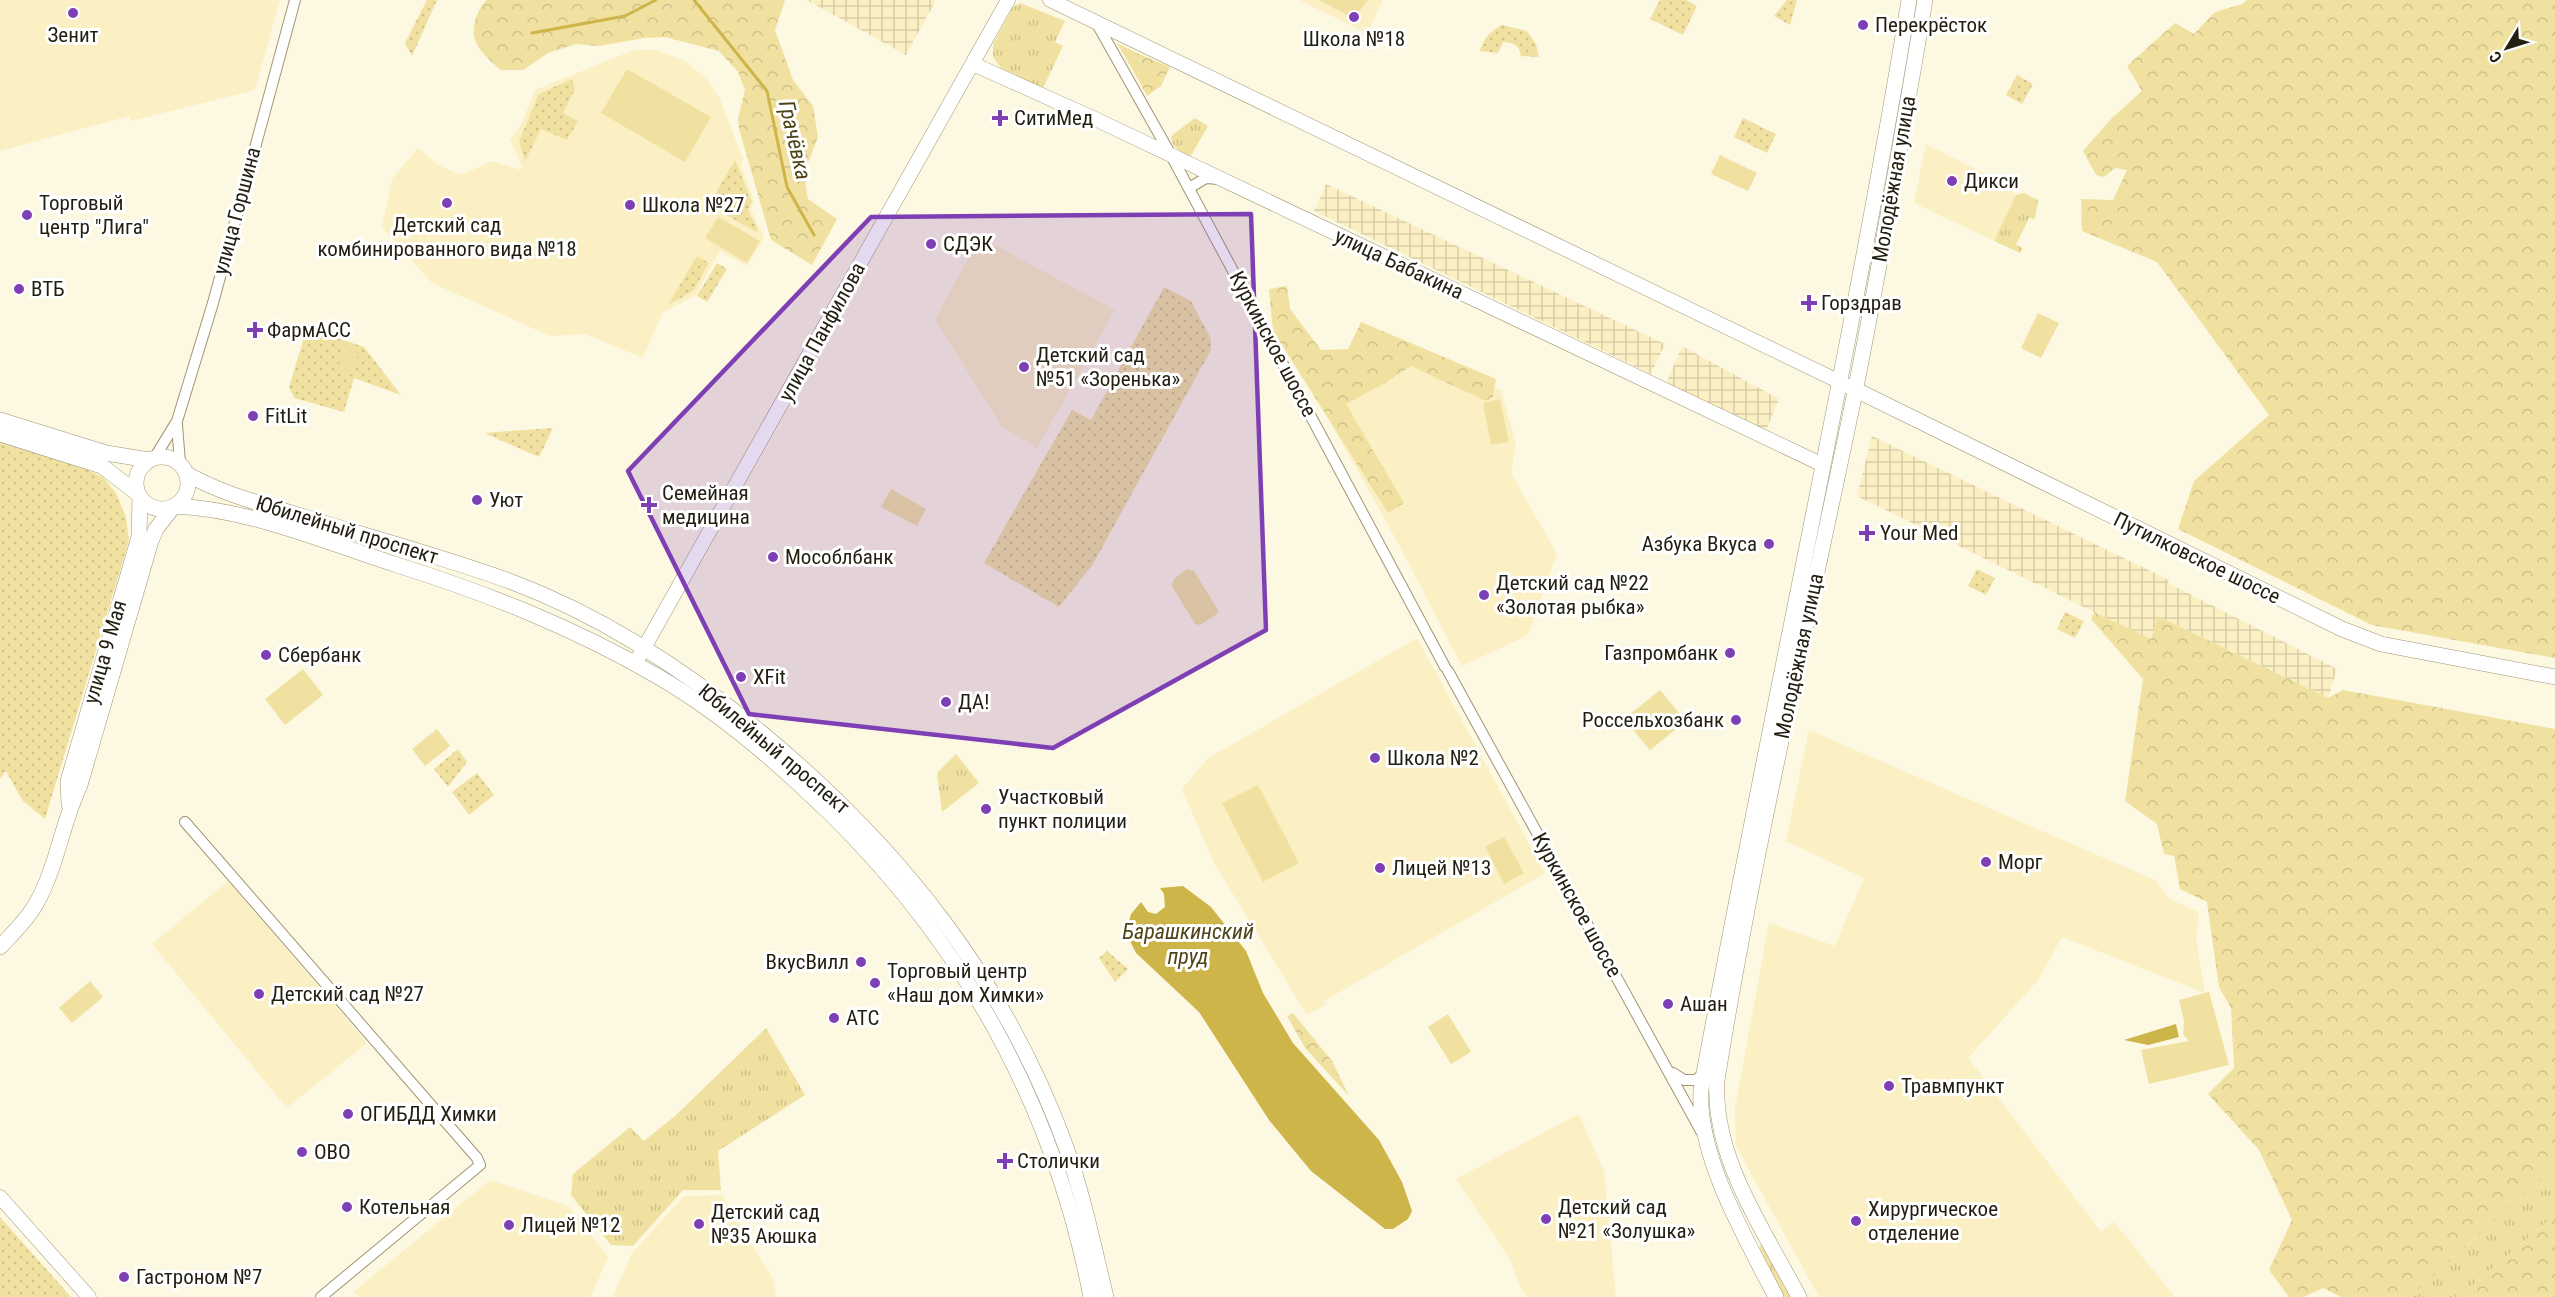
<svg xmlns="http://www.w3.org/2000/svg" width="2555" height="1297" font-family="'Roboto Condensed',sans-serif">
<style>
.built{fill:#fbf0c3}
.industrial{fill:url(#industrial-grid)}
.grass{fill:url(#grass-tufts)}
.forest{fill:url(#forest-crowns)}
.park{fill:url(#park-dots)}
.garden{fill:#f1e1a1}
.water{fill:#ceb54a}
.lines{fill:none;stroke-linecap:round;stroke-linejoin:round}
.stream{stroke:#ceb54a;stroke-width:3}
.minor-casing{stroke:#9f9674;stroke-width:12}
.tertiary-casing{stroke:#9f9674;stroke-width:15}
.secondary-casing{stroke:#9f9674;stroke-width:16}
.minor{stroke:#fff;stroke-width:10}
.tertiary{stroke:#fff;stroke-width:14}
.secondary{stroke:#fff;stroke-width:15}
.marked{fill:#7f3fb4;fill-opacity:0.2;stroke:#7f3fb4;stroke-width:4.5;stroke-linejoin:round}
.poi-dot{fill:#7f3fb4;stroke:#fff;stroke-width:2}
.labels{text-anchor:middle;dominant-baseline:central;stroke-width:6;stroke-linejoin:round;paint-order:stroke}
.poi-label{font-size:21px;fill:#221e10;stroke:#fff;text-anchor:start}
.street-label{font-size:21px;fill:#221e10;stroke:#fff}
.water-label{font-size:22px;font-style:italic;fill:#4f4418;stroke:#fff}
</style>
<defs>
<pattern id="industrial-grid" width="8" height="8" patternUnits="userSpaceOnUse" patternTransform="scale(1.5)"><rect width="8" height="8" fill="#fbf0c3"/><path d="M0 4h8M4 0v8" fill="none" stroke="#d7cda6"/></pattern>
<pattern id="grass-tufts" width="24" height="20" patternUnits="userSpaceOnUse" patternTransform="scale(1.5)"><rect width="24" height="20" fill="#f1e1a1"/><path d="M3 7l-1-3M5 7V3M7 7l1-3M15 17l-1-3M17 17v-4M19 17l1-3" fill="none" stroke="#cec18a"/></pattern>
<pattern id="forest-crowns" width="20" height="18" patternUnits="userSpaceOnUse" patternTransform="scale(1.5)"><rect width="20" height="18" fill="#f1e1a1"/><path d="M2 6a3 3 0 1 1 6 0M12 15a3 3 0 1 1 6 0" fill="none" stroke="#cec18a"/></pattern>
<pattern id="park-dots" width="8" height="8" patternUnits="userSpaceOnUse" patternTransform="scale(1.5)"><rect width="8" height="8" fill="#f1e1a1"/><path d="M2 2h.1M6 6h.1" fill="none" stroke="#cec18a" stroke-width="1.8" stroke-linecap="round"/></pattern>
</defs>
<rect width="100%" height="100%" fill="#fdf8e2"/>
<g class="built">
<polygon points="0,0 280,0 255,90 131,121 129,116 0,151"/>
<polygon points="1299,0 1383,0 1367,33"/>
<polygon points="634,50 656,50 685,61 707,79 720,99 743,159 741,166 754,200 751,210 764,237 747,266 720,251 695,296 663,312 643,358 585,334 550,336 432,283 382,227 392,179 418,148 438,165 461,175 492,161 521,170 522,167 510,140 522,123 535,90"/>
<polygon points="1926,144 2003,183 2016,195 1994,241 1914,203"/>
<polygon points="980,237 1115,310 1037,448 1001,426 935,319"/>
<polygon points="1410,359 1501,390 1516,444 1511,473 1557,554 1528,635 1462,666 1393,534 1320,404"/>
<polygon points="1417,638 1545,873 1324,1001 1325,1005 1307,1015 1214,863 1182,789 1207,759"/>
<polygon points="1809,730 2155,880 2169,899 2199,912 2196,937 2205,993 2062,937 2038,980 1968,1058 2101,1232 2114,1222 2175,1297 1819,1297 1736,1146 1735,1108 1769,923 1835,946 1864,878 1786,841"/>
<polygon points="228,881 367,1043 287,1108 152,944"/>
<polygon points="1579,1114 1604,1172 1616,1297 1527,1297 1522,1291 1510,1259 1456,1179"/>
<polygon points="490,1180 568,1206 608,1257 591,1297 359,1297 353,1292"/>
<polygon points="722,1195 773,1279 776,1297 613,1297 632,1253 684,1196"/>
</g>
<g class="industrial">
<polygon points="807,0 936,0 906,55"/>
<polygon points="1326,184 1665,344 1651,374 1314,211"/>
<polygon points="1682,346 1779,399 1766,431 1666,384"/>
<polygon points="1872,436 2169,580 2168,583 2337,669 2328,698 2158,616 2151,640 1857,496"/>
</g>
<g class="grass">
<polygon points="1020,3 1065,21 1055,42 1063,46 1043,88 1001,68 993,57 993,44 1013,7"/>
<polygon points="1117,43 1141,55 1139,81"/>
<path d="M1195,118L1208,126L1190,157C1181,152 1171,147 1171,136Z"/>
<polygon points="2024,193 2038,200 2035,219 2029,218 2016,245 2023,248 2020,253 1994,241 2016,195"/>
<polygon points="956,754 979,783 942,812 937,773"/>
<polygon points="766,1028 805,1095 718,1151 721,1190 683,1190 633,1246 611,1245 571,1195 573,1174 630,1127 644,1141 675,1116"/>
<polygon points="2555,1166 2555,1215 2459,1297 2410,1297"/>
<polygon points="1761,1244 1763,1247 1790,1297 1784,1297 1760,1249"/>
</g>
<g class="forest">
<path d="M487,0H785L775,30L793,80L813,106L818,137L804,173L808,199L837,219L812,265L771,240L739,129L738,118L745,90L738,72L719,51L665,37L644,38L599,46L576,44L548,53L523,70H501C492,62 479,52 475,40C471,28 477,8 487,0Z"/>
<polygon points="2247,0 2555,0 2555,658 2372,625 2178,529 2194,481 2269,415 2157,262 2082,231 2081,199 2113,200 2127,170 2115,168 2104,177 2096,175 2083,151 2112,118 2142,91 2127,66 2175,23 2194,34 2215,12 2242,4"/>
<polygon points="1141,55 1170,67 1161,86 1147,96 1139,81"/>
<polygon points="1287,286 1290,309 1321,350 1348,349 1361,322 1496,379 1493,397 1486,401 1411,366 1385,383 1346,404 1404,503 1388,513 1273,331 1269,289"/>
<polygon points="2094,612 2151,639 2158,616 2328,698 2343,690 2555,729 2555,1166 2410,1297 2341,1297 2323,1288 2304,1297 2289,1297 2269,1270 2292,1220 2259,1150 2208,1094 2234,1068 2231,1008 2219,987 2207,902 2180,889 2174,856 2164,854 2157,824 2125,801 2143,679 2091,619"/>
<polygon points="1293,1013 1332,1061 1349,1096 1305,1048 1287,1016"/>
<polygon points="2555,1215 2555,1297 2459,1297"/>
</g>
<g class="park">
<polygon points="427,0 437,0 412,56 405,43"/>
<polygon points="1660,0 1686,0 1697,6 1683,35 1650,19"/>
<polygon points="1787,0 1797,0 1790,25 1774,16"/>
<path d="M1502,25L1527,31L1536,44L1539,57L1521,56C1519,45 1515,43 1503,42L1498,53L1480,51C1484,37 1490,32 1502,25Z"/>
<polygon points="2017,75 2033,84 2022,104 2006,95"/>
<polygon points="572,79 575,89 563,113 578,121 567,140 541,129 525,161 519,141 539,94"/>
<polygon points="1743,118 1776,134 1767,153 1734,137"/>
<polygon points="735,160 752,202 748,210 758,230 756,232 709,205"/>
<polygon points="697,256 709,263 693,291 668,305"/>
<polygon points="717,263 727,269 707,302 697,296"/>
<polygon points="1164,287 1191,301 1211,339 1211,350 1093,564 1059,607 984,563 1072,410 1091,420"/>
<polygon points="307,328 364,347 401,395 354,378 344,412 294,398 289,387"/>
<polygon points="553,428 539,457 484,433"/>
<polygon points="0,443 83,468 103,477 116,493 126,517 129,541 45,819 22,800 6,771 0,779"/>
<polygon points="1977,569 1995,578 1986,595 1968,586"/>
<polygon points="2065,612 2084,621 2075,638 2057,629"/>
<polygon points="458,749 467,762 448,787 434,769"/>
<polygon points="477,773 494,795 469,815 452,792"/>
<polygon points="1107,951 1128,969 1115,982 1099,958"/>
<polygon points="0,1217 71,1297 0,1297"/>
</g>
<g class="garden">
<polygon points="1319,0 1368,0 1356,15 1347,15"/>
<polygon points="627,69 711,117 685,162 601,113"/>
<polygon points="1720,155 1757,173 1748,191 1711,174"/>
<polygon points="718,217 760,241 747,263 705,238"/>
<polygon points="2038,313 2059,323 2041,358 2021,348"/>
<polygon points="345,343 360,348 352,375 337,370"/>
<polygon points="1500,399 1509,442 1491,445 1483,403"/>
<polygon points="891,489 926,509 917,526 881,507"/>
<polygon points="1187,569 1194,571 1218,610 1217,614 1200,625 1195,624 1172,586 1174,579"/>
<polygon points="303,669 323,695 285,725 265,699"/>
<polygon points="1660,690 1686,721 1650,750 1624,719"/>
<polygon points="437,729 450,746 425,766 412,749"/>
<polygon points="1258,785 1299,863 1263,882 1222,803"/>
<polygon points="1504,837 1524,873 1504,884 1485,847"/>
<polygon points="90,981 103,997 72,1023 59,1008"/>
<polygon points="2209,992 2229,1065 2149,1084 2141,1050 2189,1041 2183,1034 2184,1021 2179,1000"/>
<polygon points="1448,1014 1471,1052 1451,1064 1428,1027"/>
</g>
<g class="water">
<polygon points="1183,886 1211,907 1246,951 1263,993 1293,1043 1379,1140 1402,1182 1412,1211 1408,1219 1393,1229 1385,1229 1311,1171 1269,1120 1199,1012 1136,953 1126,933 1131,914 1141,902 1148,912 1156,914 1165,907 1164,894 1160,888"/>
<polygon points="2176,1024 2179,1037 2148,1045 2124,1040"/>
</g>
<g class="lines">
<g class="stream">
<polyline points="694,0 767,91 787,187 814,235"/>
<polyline points="532,33 625,16 656,0"/>
</g>
<g class="minor-casing">
<g id="minor">
<polyline points="1096,22 1172,157 1445,667"/>
<polyline points="1189,188 1206,178 1219,179"/>
<polyline points="177,425 180,463"/>
<polyline points="155,457 177,421 213,303 295,0"/>
<polyline points="1448,671 1701,1131"/>
<polyline points="185,822 477,1158 480,1165 321,1297"/>
<polyline points="1673,1073 1684,1080 1696,1080 1705,1072"/>
</g>
</g>
<g class="tertiary-casing">
<g id="tertiary">
<polyline points="1050,0 1840,382"/>
<polyline points="973,64 1093,118 1823,465"/>
<polyline points="635,664 1008,0"/>
<polyline points="0,1197 89,1297"/>
</g>
</g>
<g class="secondary-casing">
<g id="secondary">
<polyline points="1848,386 2342,629 2381,644 2555,677"/>
<polyline points="0,420 106,453 149,460"/>
<polyline points="0,434 102,466 138,494"/>
<circle cx="162" cy="483" r="26"/>
<path d="M187,474C224,495 264,504 304,517C373,538 444,557 512,582C605,617 688,672 764,735C900,848 1007,982 1067,1150C1084,1198 1094,1248 1106,1297"/>
<path d="M174,506C249,509 323,541 394,564C486,593 573,627 657,676C709,706 757,745 801,786C953,924 1052,1095 1091,1297"/>
<polyline points="69,804 68,781 139,537 140,497"/>
<path d="M0,947C13,933 27,920 36,904C57,867 62,823 80,785L151,541L156,529L173,507"/>
<path d="M1776,1297C1746,1239 1697,1156 1701,1090C1767,726 1849,365 1909,0"/>
<path d="M1799,1297C1764,1230 1712,1157 1717,1080C1754,849 1808,621 1855,392C1881,262 1903,131 1925,0"/>
</g>
</g>
<use href="#minor" class="minor"/>
<use href="#tertiary" class="tertiary"/>
<use href="#secondary" class="secondary"/>
</g>
<path class="marked" d="M1251,214L1266,630L1053,748L749,714L628,471L871,217Z"/>
<g class="poi-dot">
<circle cx="73" cy="13" r="6"/>
<circle cx="1354" cy="17" r="6"/>
<circle cx="1863" cy="25" r="6"/>
<path d="M997 109h6v6h6v6h-6v6h-6v-6h-6v-6h6z"/>
<circle cx="1952" cy="181" r="6"/>
<circle cx="447" cy="203" r="6"/>
<circle cx="630" cy="205" r="6"/>
<circle cx="27" cy="215" r="6"/>
<circle cx="931" cy="244" r="6"/>
<circle cx="19" cy="289" r="6"/>
<path d="M1806 294h6v6h6v6h-6v6h-6v-6h-6v-6h6z"/>
<path d="M252 321h6v6h6v6h-6v6h-6v-6h-6v-6h6z"/>
<circle cx="1024" cy="367" r="6"/>
<circle cx="253" cy="416" r="6"/>
<circle cx="477" cy="500" r="6"/>
<path d="M646 496h6v6h6v6h-6v6h-6v-6h-6v-6h6z"/>
<path d="M1864 524h6v6h6v6h-6v6h-6v-6h-6v-6h6z"/>
<circle cx="1769" cy="544" r="6"/>
<circle cx="773" cy="557" r="6"/>
<circle cx="1484" cy="595" r="6"/>
<circle cx="1730" cy="653" r="6"/>
<circle cx="266" cy="655" r="6"/>
<circle cx="741" cy="677" r="6"/>
<circle cx="946" cy="702" r="6"/>
<circle cx="1736" cy="720" r="6"/>
<circle cx="1375" cy="758" r="6"/>
<circle cx="986" cy="809" r="6"/>
<circle cx="1986" cy="862" r="6"/>
<circle cx="1380" cy="868" r="6"/>
<circle cx="861" cy="962" r="6"/>
<circle cx="875" cy="983" r="6"/>
<circle cx="259" cy="994" r="6"/>
<circle cx="1668" cy="1004" r="6"/>
<circle cx="834" cy="1018" r="6"/>
<circle cx="1889" cy="1086" r="6"/>
<circle cx="348" cy="1114" r="6"/>
<circle cx="302" cy="1152" r="6"/>
<path d="M1002 1152h6v6h6v6h-6v6h-6v-6h-6v-6h6z"/>
<circle cx="347" cy="1207" r="6"/>
<circle cx="1546" cy="1219" r="6"/>
<circle cx="1856" cy="1221" r="6"/>
<circle cx="699" cy="1224" r="6"/>
<circle cx="509" cy="1225" r="6"/>
<circle cx="124" cy="1277" r="6"/>
</g>
<g class="labels">
<g class="poi-label">
<text x="1875" y="25">Перекрёсток</text>
<text x="73" y="35" text-anchor="middle">Зенит</text>
<text x="1354" y="39" text-anchor="middle">Школа №18</text>
<text x="1014" y="118">СитиМед</text>
<text x="1964" y="181">Дикси</text>
<text x="39" y="203">Торговый<tspan x="39" dy="24">центр "Лига"</tspan></text>
<text x="642" y="205">Школа №27</text>
<text x="447" y="225" text-anchor="middle">Детский сад<tspan x="447" dy="24">комбинированного вида №18</tspan></text>
<text x="943" y="244">СДЭК</text>
<text x="31" y="289">ВТБ</text>
<text x="1821" y="303">Горздрав</text>
<text x="267" y="330">ФармАСС</text>
<text x="1036" y="355">Детский сад<tspan x="1036" dy="24">№51 «Зоренька»</tspan></text>
<text x="265" y="416">FitLit</text>
<text x="662" y="493">Семейная<tspan x="662" dy="24">медицина</tspan></text>
<text x="489" y="500">Уют</text>
<text x="1880" y="533">Your Med</text>
<text x="1757" y="544" text-anchor="end">Азбука Вкуса</text>
<text x="785" y="557">Мособлбанк</text>
<text x="1496" y="583">Детский сад №22<tspan x="1496" dy="24">«Золотая рыбка»</tspan></text>
<text x="1718" y="653" text-anchor="end">Газпромбанк</text>
<text x="278" y="655">Сбербанк</text>
<text x="753" y="677">XFit</text>
<text x="958" y="702">ДА!</text>
<text x="1724" y="720" text-anchor="end">Россельхозбанк</text>
<text x="1387" y="758">Школа №2</text>
<text x="998" y="797">Участковый<tspan x="998" dy="24">пункт полиции</tspan></text>
<text x="1998" y="862">Морг</text>
<text x="1392" y="868">Лицей №13</text>
<text x="849" y="962" text-anchor="end">ВкусВилл</text>
<text x="887" y="971">Торговый центр<tspan x="887" dy="24">«Наш дом Химки»</tspan></text>
<text x="271" y="994">Детский сад №27</text>
<text x="1680" y="1004">Ашан</text>
<text x="846" y="1018">АТС</text>
<text x="1901" y="1086">Травмпункт</text>
<text x="360" y="1114">ОГИБДД Химки</text>
<text x="314" y="1152">ОВО</text>
<text x="1017" y="1161">Столички</text>
<text x="359" y="1207">Котельная</text>
<text x="1558" y="1207">Детский сад<tspan x="1558" dy="24">№21 «Золушка»</tspan></text>
<text x="1868" y="1209">Хирургическое<tspan x="1868" dy="24">отделение</tspan></text>
<text x="711" y="1212">Детский сад<tspan x="711" dy="24">№35 Аюшка</tspan></text>
<text x="521" y="1225">Лицей №12</text>
<text x="136" y="1277">Гастроном №7</text>
</g>
<g class="street-label">
<text transform="translate(1894 179) rotate(-80)">Молодёжная улица</text>
<text transform="translate(237 211) rotate(-75)">улица Горшина</text>
<text transform="translate(1399 264) rotate(25)">улица Бабакина</text>
<text transform="translate(822 332) rotate(-61)">улица Панфилова</text>
<text transform="translate(1273 344) rotate(62)">Куркинское шоссе</text>
<text transform="translate(347 530) rotate(17)">Юбилейный проспект</text>
<text transform="translate(2197 558) rotate(26)">Путилковское шоссе</text>
<text transform="translate(105 652) rotate(-74)">улица 9 Мая</text>
<text transform="translate(1799 656) rotate(-78)">Молодёжная улица</text>
<text transform="translate(774 749) rotate(40)">Юбилейный проспект</text>
<text transform="translate(1577 905) rotate(61)">Куркинское шоссе</text>
</g>
<g class="water-label">
<text transform="translate(795 140) rotate(77)">Грачёвка</text>
<text x="1188" y="931">Барашкинский<tspan x="1188" dy="25">пруд</tspan></text>
</g>
</g>
<g transform="translate(2507 48) rotate(232)" stroke="#ffffff" stroke-width="4.5" paint-order="stroke">
<path d="M0-4.5L10 22L0 15L-10 22Z" fill="#221e10"/>
<text y="-9" font-size="16" font-weight="bold" text-anchor="middle" fill="#221e10">С</text>
</g>
</svg>
